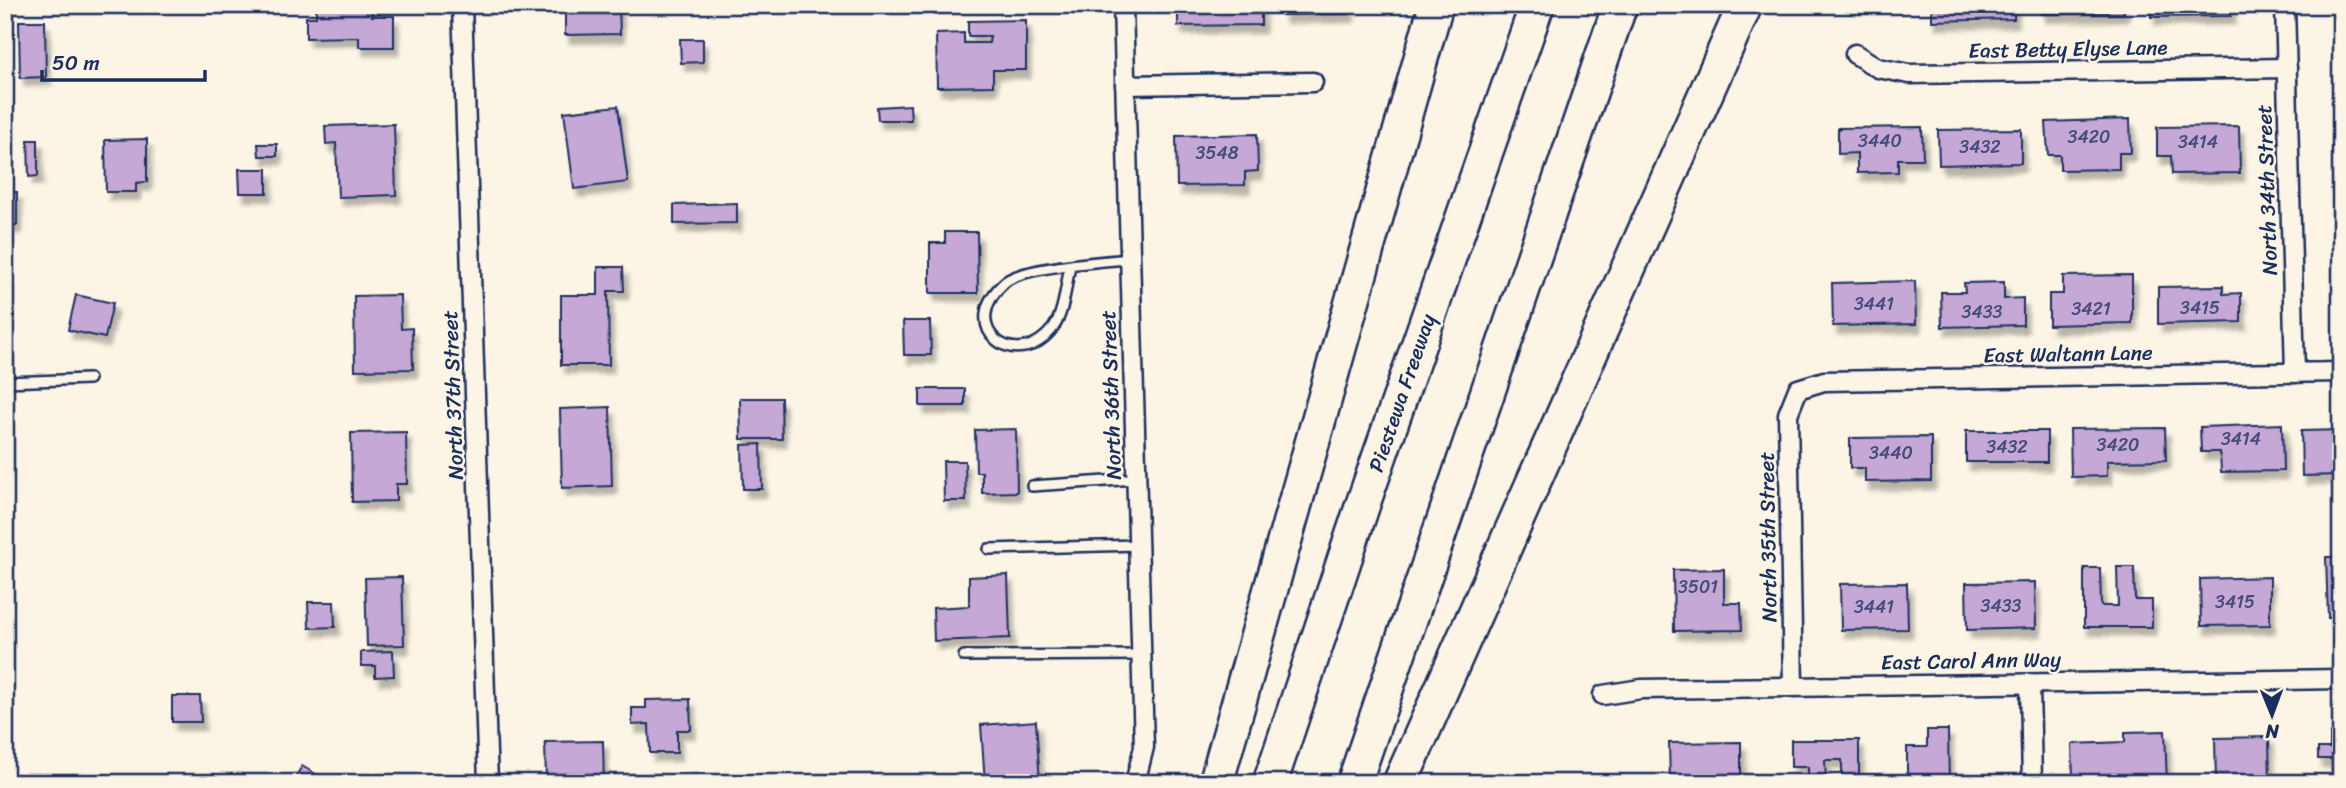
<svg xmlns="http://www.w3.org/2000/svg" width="2346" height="788" font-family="Sriracha,sans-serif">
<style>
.building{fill:#c5a8d5;stroke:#1b2f5e;stroke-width:2;filter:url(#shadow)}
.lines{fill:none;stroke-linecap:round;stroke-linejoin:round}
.lane-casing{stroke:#1b2f5e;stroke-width:14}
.street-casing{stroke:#1b2f5e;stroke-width:23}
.highway-casing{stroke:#1b2f5e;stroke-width:38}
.lane{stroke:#fcf5e5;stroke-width:9}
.street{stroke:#fcf5e5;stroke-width:18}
.highway{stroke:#fcf5e5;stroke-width:33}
.labels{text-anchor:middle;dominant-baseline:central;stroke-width:5;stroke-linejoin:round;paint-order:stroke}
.number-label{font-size:18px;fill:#464d7c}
.street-label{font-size:21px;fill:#1b2f5e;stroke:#fcf5e5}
</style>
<defs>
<filter id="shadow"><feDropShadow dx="4.5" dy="8" stdDeviation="2" flood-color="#0004"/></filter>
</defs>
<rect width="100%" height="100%" fill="#fcf5e5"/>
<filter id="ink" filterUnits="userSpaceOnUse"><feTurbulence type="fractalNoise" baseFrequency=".0143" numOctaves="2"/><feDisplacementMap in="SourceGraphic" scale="14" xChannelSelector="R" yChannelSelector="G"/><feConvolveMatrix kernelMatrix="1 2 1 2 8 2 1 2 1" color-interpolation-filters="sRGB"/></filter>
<g filter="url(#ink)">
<g class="building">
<polygon points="316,5 372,5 372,16 394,16 394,47 359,47 359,37 306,38 306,17 316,17"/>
<polygon points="565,5 619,5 620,34 565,35"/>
<polygon points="1178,5 1261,5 1261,25 1178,26"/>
<polygon points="1282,5 1349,5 1349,14 1282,15"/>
<polygon points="1932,5 2014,5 2014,19 1932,21"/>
<polygon points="2041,5 2124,5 2124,13 2041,14"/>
<polygon points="2150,5 2231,5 2231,16 2151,17"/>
<polygon points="1026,20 1026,70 993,70 993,86 937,87 936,34 964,33 964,43 989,43 990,36 968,36 968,21"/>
<polygon points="19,21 45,21 46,77 20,78"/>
<polygon points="680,39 703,39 703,62 681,63"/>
<polygon points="910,105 911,120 878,120 877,107"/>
<polygon points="618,106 628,182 574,189 564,112"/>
<polygon points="2130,119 2131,153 2119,153 2119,169 2060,170 2060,155 2048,155 2046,122"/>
<polygon points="394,124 396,195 338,197 336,143 326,144 325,126"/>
<polygon points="2239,126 2240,173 2172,174 2171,156 2157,156 2157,127"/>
<polygon points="1922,127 1923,159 1898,159 1898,172 1857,173 1857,153 1838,154 1838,128"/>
<polygon points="2021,129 2021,163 1939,165 1938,130"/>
<polygon points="1257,134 1258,171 1245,172 1245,185 1177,186 1176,136"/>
<polygon points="147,139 147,182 136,183 136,192 106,192 105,140"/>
<polygon points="28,140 38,140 38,176 29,177"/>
<polygon points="258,144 277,144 277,156 259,156"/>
<polygon points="239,169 267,169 267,193 240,193"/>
<rect x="5" y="192" width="12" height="33"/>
<polygon points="737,203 737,223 674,224 674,205"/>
<polygon points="945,232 977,232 978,293 930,293 930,243 945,243"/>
<polygon points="598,267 623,267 624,291 608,291 609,365 561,365 561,295 598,295"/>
<polygon points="2132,275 2132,323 2049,325 2049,294 2063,294 2063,276"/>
<polygon points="1915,281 1916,324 1833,326 1832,283"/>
<polygon points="2004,282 2004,299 2023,298 2023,325 1942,327 1941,292 1965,292 1964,283"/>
<polygon points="2223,286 2223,294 2241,293 2241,322 2158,324 2158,287"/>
<polygon points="76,295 113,303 105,338 68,330"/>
<polygon points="400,295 401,329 412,328 413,369 355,370 354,296"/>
<polygon points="903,321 930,321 931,355 904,355"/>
<rect x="920" y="389" width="45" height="17"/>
<polygon points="740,398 781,398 782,439 741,439"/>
<polygon points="610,407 612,486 562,488 560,409"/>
<polygon points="2282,424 2283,471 2221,472 2220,452 2201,452 2200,427"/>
<polygon points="2165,428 2166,460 2107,461 2107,476 2071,477 2070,429"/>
<polygon points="1016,429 1017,492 982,493 982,472 976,472 975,430"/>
<polygon points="2341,430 2341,475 2302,476 2301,431"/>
<rect x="1966" y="431" width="81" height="31"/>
<polygon points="406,432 407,484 396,484 396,501 352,502 351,433"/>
<polygon points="1931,437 1931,481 1865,482 1865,468 1850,468 1850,438"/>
<polygon points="761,444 762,489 743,489 742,445"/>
<polygon points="943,461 965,461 966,501 944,501"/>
<polygon points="2326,557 2341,557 2341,618 2328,618"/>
<polygon points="2117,567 2134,567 2135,600 2152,600 2152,627 2084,627 2084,568 2100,568 2101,606 2118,606"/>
<polygon points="1724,569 1724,603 1741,603 1742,630 1674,631 1673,570"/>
<polygon points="1008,575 1010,638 934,641 933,608 969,606 969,577"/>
<polygon points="402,577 404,645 367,646 365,578"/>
<polygon points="2270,577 2270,625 2201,626 2200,579"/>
<polygon points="2035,582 2036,628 1967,630 1966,583"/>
<polygon points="1907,583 1908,629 1841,630 1840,584"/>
<polygon points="308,602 334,602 335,627 309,628"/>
<polygon points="393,651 394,676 375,677 375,666 361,666 361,652"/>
<polygon points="172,696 200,696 201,722 172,722"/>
<polygon points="690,699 691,730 677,730 677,753 650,753 649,724 632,725 632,708 646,708 646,700"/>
<polygon points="1036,721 1040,783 985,783 981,725"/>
<polygon points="1927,730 1948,730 1949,783 1907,783 1907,747 1927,747"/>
<polygon points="2165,731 2167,783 2093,783 2093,778 2073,779 2072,744 2125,742 2125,732"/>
<polygon points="2330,733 2341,733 2341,779 2332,779 2332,759 2318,759 2318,748 2330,748"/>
<polygon points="2269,737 2270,783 2216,783 2215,738"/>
<polygon points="1791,740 1859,740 1859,783 1842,783 1842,760 1825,760 1826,783 1808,783 1808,767 1791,767"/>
<polygon points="603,741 604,783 546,783 545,742"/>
<polygon points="1741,742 1741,783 1670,783 1669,743"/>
<polygon points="302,766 331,783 292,783"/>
<polygon points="1606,775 1606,783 1594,783 1594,776"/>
</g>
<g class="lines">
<g class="lane-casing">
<g id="lane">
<path d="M1070,266C1066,284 1064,314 1053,328C1016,376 954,327 1005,282C1022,267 1104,261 1130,259"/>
<polyline points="5,382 89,379"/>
<polyline points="1032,486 1136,479"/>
<polyline points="989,549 1138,545"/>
<polyline points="964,656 1141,655"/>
</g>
</g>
<g class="street-casing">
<g id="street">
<polyline points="462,5 488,783"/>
<polyline points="1123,5 1144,747 1135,783"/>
<polyline points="2285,5 2295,373"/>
<polyline points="1855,54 1878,68 1909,74 2287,68"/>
<polyline points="1125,85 1313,82"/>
<polyline points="2030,684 2032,783"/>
<polyline points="1793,686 1788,414 1798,389 1824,381 2341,372"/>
<polyline points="1603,695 1641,689 2341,679"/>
</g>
</g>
<g class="highway-casing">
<g id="highway">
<polyline points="1216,783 1436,5"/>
<polyline points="1270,783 1364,501 1537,5"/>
<polyline points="1354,783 1620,5"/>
<polyline points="1400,783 1745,5"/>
</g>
</g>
<use href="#lane" class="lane"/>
<use href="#street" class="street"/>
<use href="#highway" class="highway"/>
</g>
</g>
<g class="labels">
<g class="number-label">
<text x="2089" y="137">3420</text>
<text x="1880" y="141">3440</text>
<text x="2198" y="142">3414</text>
<text x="1980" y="147">3432</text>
<text x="1217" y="153">3548</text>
<text x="1874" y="304">3441</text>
<text x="2200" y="308">3415</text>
<text x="2091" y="309">3421</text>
<text x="1982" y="312">3433</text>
<text x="2241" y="439">3414</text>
<text x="2118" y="445">3420</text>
<text x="2007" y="447">3432</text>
<text x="1891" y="453">3440</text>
<text x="1698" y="587">3501</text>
<text x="2235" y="602">3415</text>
<text x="2001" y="606">3433</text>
<text x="1874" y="607">3441</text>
</g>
<g class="street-label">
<text transform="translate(2068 49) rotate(-1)">East Betty Elyse Lane</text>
<text transform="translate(2267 190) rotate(-92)">North 34th Street</text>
<text transform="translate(2068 354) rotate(-1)">East Waltann Lane</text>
<text transform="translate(1402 393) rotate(-71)">Piestewa Freeway</text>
<text transform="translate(453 395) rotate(-92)">North 37th Street</text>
<text transform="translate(1111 395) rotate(-92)">North 36th Street</text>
<text transform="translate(1768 537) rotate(-91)">North 35th Street</text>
<text transform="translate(1971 661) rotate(-1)">East Carol Ann Way</text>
</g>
</g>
<rect width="2346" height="788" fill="none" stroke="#fcf5e5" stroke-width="28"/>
<rect x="14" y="14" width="2318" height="760" fill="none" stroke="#1b2f5e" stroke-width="2.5" filter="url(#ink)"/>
<g transform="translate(2272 715) rotate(179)" stroke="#fcf5e5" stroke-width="5" paint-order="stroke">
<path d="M0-5L12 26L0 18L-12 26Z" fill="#1b2f5e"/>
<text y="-10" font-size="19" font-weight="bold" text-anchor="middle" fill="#1b2f5e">N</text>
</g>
<path d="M42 70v10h163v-10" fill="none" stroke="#1b2f5e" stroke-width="3.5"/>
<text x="52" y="70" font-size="21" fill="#1b2f5e" stroke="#fcf5e5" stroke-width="5" paint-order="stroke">50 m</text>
</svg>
